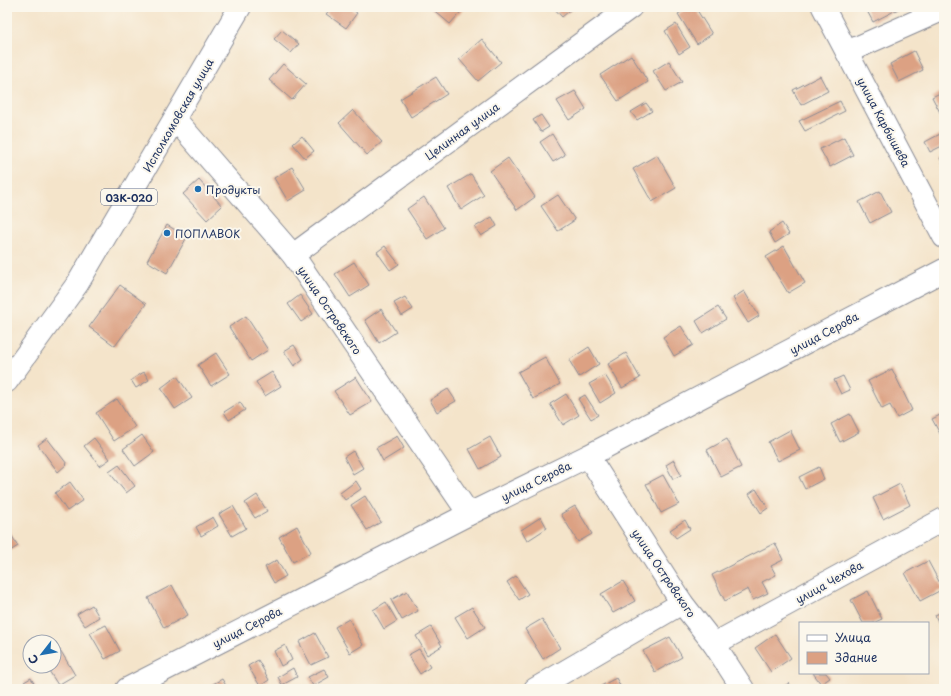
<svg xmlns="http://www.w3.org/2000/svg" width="951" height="696" font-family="'Playpen Sans',sans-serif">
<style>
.building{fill:#dca183}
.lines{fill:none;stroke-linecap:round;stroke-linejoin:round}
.minor-casing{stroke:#888a94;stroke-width:24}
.major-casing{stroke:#888a94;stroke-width:24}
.minor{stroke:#fff;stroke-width:22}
.major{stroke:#fff;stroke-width:22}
.poi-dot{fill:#1f6fb2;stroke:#fbf7ec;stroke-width:1.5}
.labels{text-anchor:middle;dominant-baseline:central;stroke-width:4;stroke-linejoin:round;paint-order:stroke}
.shield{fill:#fbf7ec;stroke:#5e6b89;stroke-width:1}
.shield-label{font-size:10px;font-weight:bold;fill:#1b2f5e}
.street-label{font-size:11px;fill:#1b2f5e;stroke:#fbf7ec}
.poi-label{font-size:11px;fill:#1b2f5e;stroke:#fbf7ec;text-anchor:start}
</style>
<rect width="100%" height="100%" fill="#fbf7ec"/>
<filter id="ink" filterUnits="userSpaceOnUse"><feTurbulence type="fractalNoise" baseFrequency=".025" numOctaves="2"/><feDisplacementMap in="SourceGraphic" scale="8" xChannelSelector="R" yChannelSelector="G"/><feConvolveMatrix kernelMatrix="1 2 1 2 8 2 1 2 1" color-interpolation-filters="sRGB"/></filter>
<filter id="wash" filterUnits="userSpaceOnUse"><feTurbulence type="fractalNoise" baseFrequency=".012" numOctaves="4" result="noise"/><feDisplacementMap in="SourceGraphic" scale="16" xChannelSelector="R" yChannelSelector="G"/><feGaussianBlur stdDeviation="0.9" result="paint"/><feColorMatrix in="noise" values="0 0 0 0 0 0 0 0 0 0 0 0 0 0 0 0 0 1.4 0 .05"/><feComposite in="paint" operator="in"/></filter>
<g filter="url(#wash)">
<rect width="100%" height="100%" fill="#f4e4ca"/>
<g id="blocks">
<g class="building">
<polygon points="332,7 349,7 357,13 346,28 326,14"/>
<polygon points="430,7 465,7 450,24"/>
<polygon points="553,7 574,7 562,17"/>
<polygon points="689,7 695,7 712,34 697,44 678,14"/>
<polygon points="865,7 902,7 873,22"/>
<polygon points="676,24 690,47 679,54 665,31"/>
<polygon points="282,30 299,44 291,53 274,39"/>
<polygon points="482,39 501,62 478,81 459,59"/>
<polygon points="914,51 923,70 899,82 890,64"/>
<polygon points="631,55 648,82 618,101 600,75"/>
<polygon points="669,61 682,82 666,91 653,71"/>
<polygon points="283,64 306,84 292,100 269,80"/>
<polygon points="820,76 828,91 801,105 793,90"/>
<polygon points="436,77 447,94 411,117 400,99"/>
<polygon points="575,91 586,109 569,120 557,101"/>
<polygon points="944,91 944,120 932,97"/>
<polygon points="840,101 845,111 805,131 799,121"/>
<polygon points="646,103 652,111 637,120 631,112"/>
<polygon points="353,110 382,142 367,155 339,123"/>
<polygon points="541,115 549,127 541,132 533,120"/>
<polygon points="942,133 944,138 944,145 930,152 925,142"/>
<polygon points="552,134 565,155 553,162 540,142"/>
<polygon points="302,136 314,151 305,158 293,144"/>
<polygon points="844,137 853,155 830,167 820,149"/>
<polygon points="657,155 676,188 652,202 633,169"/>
<polygon points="944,156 944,166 940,158"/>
<polygon points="508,158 535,197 517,210 490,171"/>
<polygon points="292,167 306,190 288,201 274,178"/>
<polygon points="471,174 484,195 461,210 448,188"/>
<polygon points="199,180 222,206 207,220 183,194"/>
<polygon points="880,191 891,212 870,223 859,202"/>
<polygon points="558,195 575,220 558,231 541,206"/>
<polygon points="424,197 444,228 427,239 407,209"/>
<polygon points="492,217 497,226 481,236 475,227"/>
<polygon points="782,223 789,234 775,243 769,232"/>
<polygon points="167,225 187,237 167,273 147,261"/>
<polygon points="385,246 399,264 390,270 377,252"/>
<polygon points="784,246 805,283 788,293 766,257"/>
<polygon points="354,262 369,285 350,297 335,274"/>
<polygon points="120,285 146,304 115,346 89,327"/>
<polygon points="744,291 759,316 748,323 733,298"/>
<polygon points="300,295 313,314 301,322 288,304"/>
<polygon points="405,297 413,309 402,316 394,303"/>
<polygon points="718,307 726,319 703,333 696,321"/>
<polygon points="381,309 396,332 379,343 365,320"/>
<polygon points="246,316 268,350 251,361 229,327"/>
<polygon points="681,326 693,345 674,356 663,337"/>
<polygon points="294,345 303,359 294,366 284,351"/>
<polygon points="589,347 599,364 579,377 569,360"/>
<polygon points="216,353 230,374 211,386 198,365"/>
<polygon points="626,353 640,378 622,388 608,364"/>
<polygon points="545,357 560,384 533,399 518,372"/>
<polygon points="892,369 912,410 897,418 890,405 882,409 868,381"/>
<polygon points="144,372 149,380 136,388 131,380"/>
<polygon points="272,372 281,386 265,396 256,382"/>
<polygon points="605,375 616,393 600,403 589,384"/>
<polygon points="177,376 192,398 175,409 161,388"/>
<polygon points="843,376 850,390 841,394 834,380"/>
<polygon points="356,377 372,402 350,415 334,391"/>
<polygon points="448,389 456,401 437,412 430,400"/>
<polygon points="566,394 579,415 563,425 550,404"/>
<polygon points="585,395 598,415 591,419 578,399"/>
<polygon points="117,399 135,427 114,441 96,413"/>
<polygon points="240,402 245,410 229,420 224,412"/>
<polygon points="944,413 944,441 932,419"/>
<polygon points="850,414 859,432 840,442 831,424"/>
<polygon points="790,430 800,450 778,461 768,442"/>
<polygon points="142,435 154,452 135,466 123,449"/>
<polygon points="397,436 404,448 383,461 376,448"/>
<polygon points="490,437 501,457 480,469 469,449"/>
<polygon points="47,438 67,464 58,472 38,445"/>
<polygon points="94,438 110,459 100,466 84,446"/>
<polygon points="727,439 741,467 721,477 707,450"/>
<polygon points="353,451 363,468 353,474 344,457"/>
<polygon points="674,460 681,475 673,479 666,465"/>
<polygon points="119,465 135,486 126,493 109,472"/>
<polygon points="819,467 824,479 805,489 799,477"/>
<polygon points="663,475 679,504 661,513 646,484"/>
<polygon points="356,481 361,489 345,500 340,493"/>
<polygon points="70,482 83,500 67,511 55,493"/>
<polygon points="900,484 910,505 883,519 873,498"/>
<polygon points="756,489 768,508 761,513 749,494"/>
<polygon points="257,495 267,511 255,518 245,503"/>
<polygon points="365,496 381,522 367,530 351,505"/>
<polygon points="233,506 246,528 232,536 219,514"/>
<polygon points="575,506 592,534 578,542 561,514"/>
<polygon points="213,517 218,526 201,536 196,527"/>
<polygon points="541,517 547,528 527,541 521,530"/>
<polygon points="685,520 690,529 676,538 670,530"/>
<polygon points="297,526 311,552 293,562 279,537"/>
<polygon points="7,528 18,546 10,551 7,546"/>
<polygon points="775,543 783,560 771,566 776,575 762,582 768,593 753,600 748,589 725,601 712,575"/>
<polygon points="277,560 286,576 274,583 265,567"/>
<polygon points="928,561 943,589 920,601 905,573"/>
<polygon points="516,576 528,594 519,600 507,582"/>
<polygon points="623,581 635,601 613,613 601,594"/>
<polygon points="172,585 188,615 164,628 148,598"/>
<polygon points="407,591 418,611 402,620 391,600"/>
<polygon points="868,591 882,619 873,623 863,623 851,600"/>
<polygon points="386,602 397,621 384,629 373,610"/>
<polygon points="92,605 99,617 85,626 77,614"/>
<polygon points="472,607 485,627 468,638 455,617"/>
<polygon points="944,611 944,622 939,624 935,615"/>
<polygon points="349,619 363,645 350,653 335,627"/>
<polygon points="542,619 560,648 543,659 525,629"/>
<polygon points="106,625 120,651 105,659 90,633"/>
<polygon points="431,627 442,646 427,655 416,636"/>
<polygon points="315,633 328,657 311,665 299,642"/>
<polygon points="775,634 791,658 771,672 755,648"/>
<polygon points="670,637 682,657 655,672 643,651"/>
<polygon points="285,645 292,660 281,666 274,651"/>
<polygon points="59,648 75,675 58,685 46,666 54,666 54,651"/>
<polygon points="419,649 430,667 420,674 408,655"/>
<polygon points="258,660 269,680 260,686 248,666"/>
<polygon points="293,668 297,677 282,685 278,677"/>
<polygon points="324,669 329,677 313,686 308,677"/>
<polygon points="813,673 826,673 830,678 821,684"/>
<polygon points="31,678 37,689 28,689 24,682"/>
<polygon points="616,678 622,689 602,689 601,686"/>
<polygon points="222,679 228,689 204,689"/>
<polygon points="789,683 793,689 780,689"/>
</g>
</g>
</g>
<g filter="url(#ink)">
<use href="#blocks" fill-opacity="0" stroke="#888a94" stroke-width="1"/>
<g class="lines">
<g class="minor-casing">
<g id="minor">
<polyline points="823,7 944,237"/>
<polyline points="847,52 944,9"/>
<polyline points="175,119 293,255 469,514"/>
<polyline points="293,255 631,7"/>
<polyline points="588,456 682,603 714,644 743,689"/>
<polyline points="714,644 944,519"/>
<polyline points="127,689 469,514 588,456 944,270"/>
<polyline points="535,689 682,603"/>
</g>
</g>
<g class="major-casing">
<polyline id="major" points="7,381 78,283 240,7"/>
</g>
<use href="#minor" class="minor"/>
<use href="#major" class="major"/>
</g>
</g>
<g class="poi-dot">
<circle cx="198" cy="189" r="4"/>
<circle cx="167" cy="233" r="4"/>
</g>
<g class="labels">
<rect class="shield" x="101" y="189" width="56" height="16" rx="3"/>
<g class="shield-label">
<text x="129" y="197">03К-020</text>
</g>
<g class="street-label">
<text transform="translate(178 115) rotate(-60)">Исполкомовская улица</text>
<text transform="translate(884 122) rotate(62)">улица Карбышева</text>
<text transform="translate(462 131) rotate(-36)">Целинная улица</text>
<text transform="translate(330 310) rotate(56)">улица Островского</text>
<text transform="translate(824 333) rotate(-28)">улица Серова</text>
<text transform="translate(536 481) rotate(-26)">улица Серова</text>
<text transform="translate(664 573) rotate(56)">улица Островского</text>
<text transform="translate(829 582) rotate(-29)">улица Чехова</text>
<text transform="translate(247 627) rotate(-27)">улица Серова</text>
</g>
<g class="poi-label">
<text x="206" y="189">Продукты</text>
<text x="175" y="233">ПОПЛАВОК</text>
</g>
</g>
<rect width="951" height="696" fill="none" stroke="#fbf7ec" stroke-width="24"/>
<rect x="799" y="622" width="130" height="52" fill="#fbf7ec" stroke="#a1a7b3"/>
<rect x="807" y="635" width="20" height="6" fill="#ffffff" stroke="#a1a7b3"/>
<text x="835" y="642" font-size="12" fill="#1b2f5e">Улица</text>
<rect x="807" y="652" width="20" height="12" fill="#dca183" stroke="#a1a7b3"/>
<text x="835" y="662" font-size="12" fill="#1b2f5e">Здание</text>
<g transform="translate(42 654) rotate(239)"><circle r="19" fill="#fbf7ec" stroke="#a1a7b3"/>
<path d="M0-3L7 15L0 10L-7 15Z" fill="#1f6fb2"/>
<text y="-6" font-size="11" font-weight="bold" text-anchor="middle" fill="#1b2f5e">С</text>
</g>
</svg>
